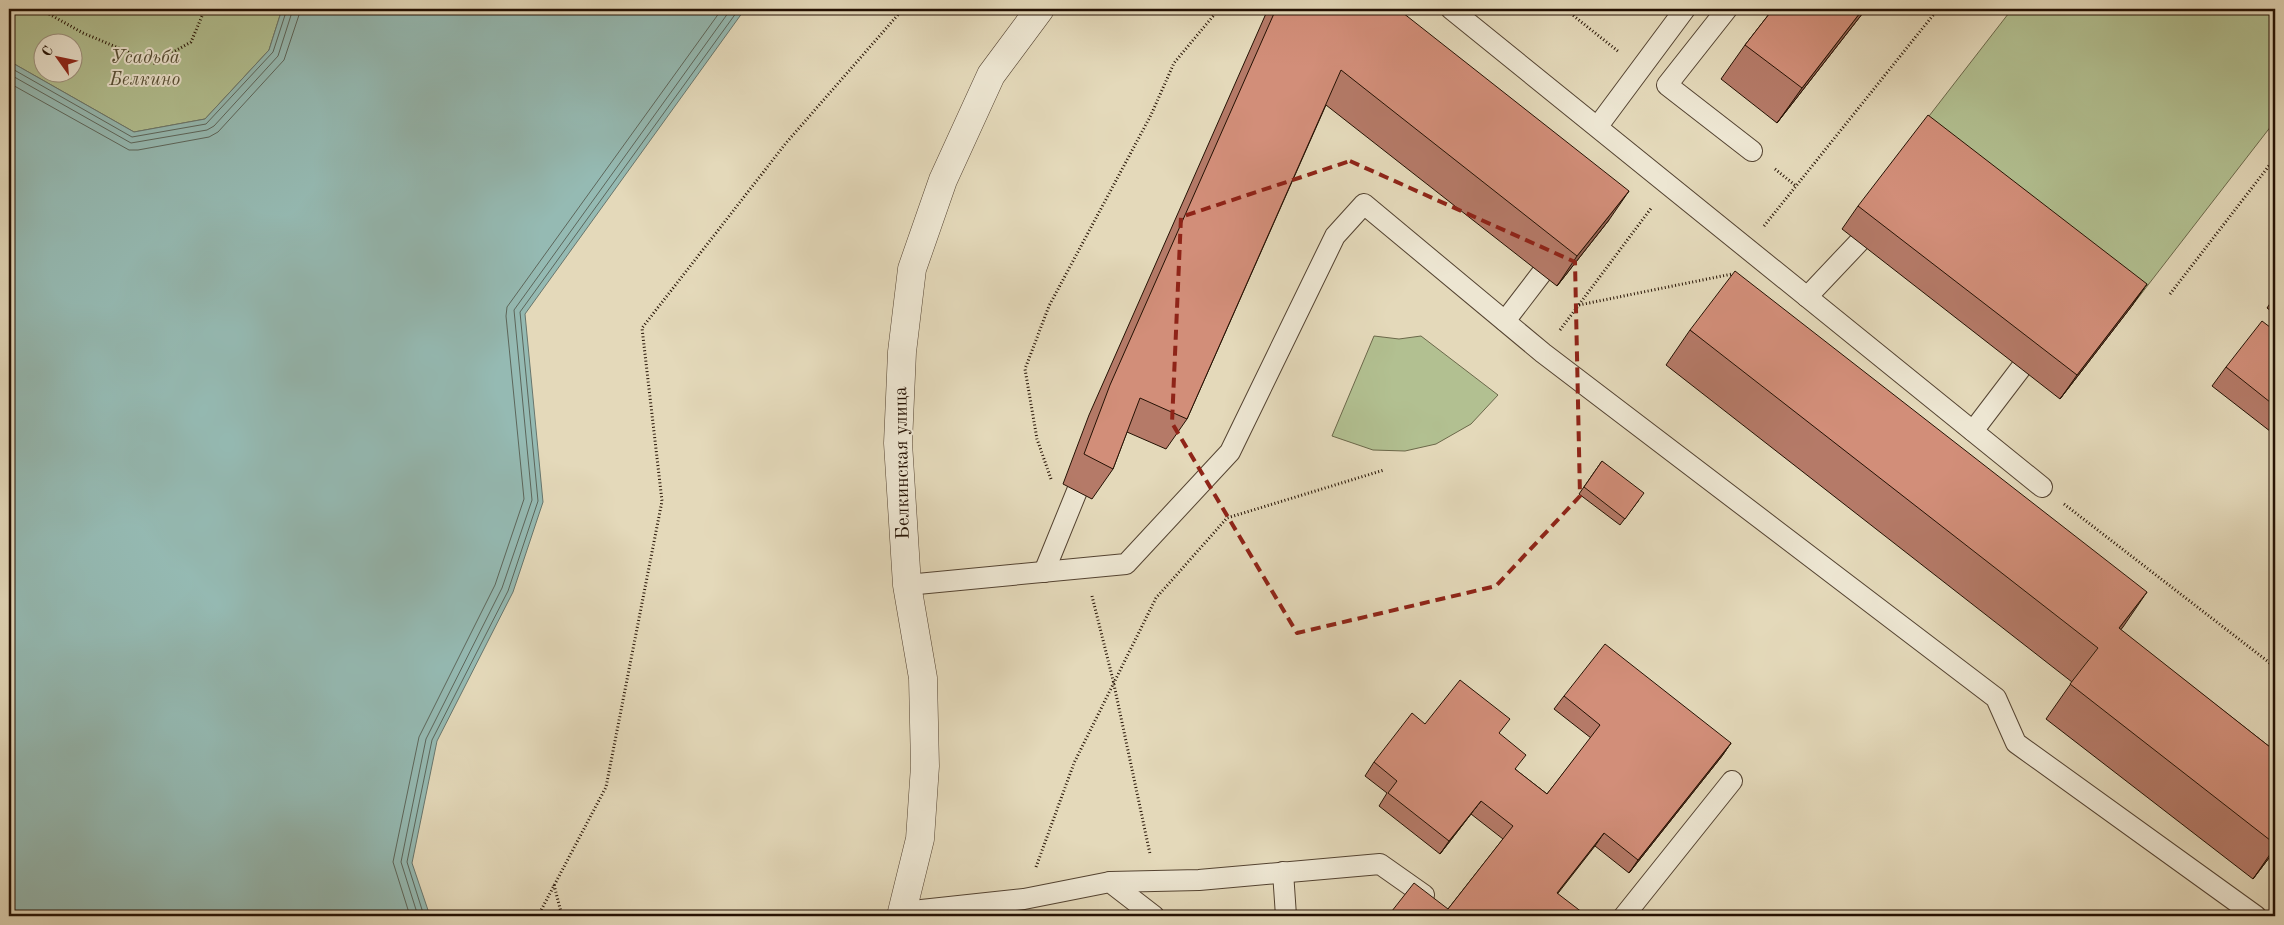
<svg xmlns="http://www.w3.org/2000/svg" width="2284" height="925" font-family="'Old Standard TT',serif">
<style>
.green{fill:#b2c091;stroke:#6b684a;fill-rule:evenodd}
.water{fill:#95bab3;stroke:#68766d}
.lines{fill:none;stroke-linecap:round;stroke-linejoin:round}
.shore{stroke:#5c665b;stroke-width:1}
.service-casing{stroke:#544331;stroke-width:22}
.tertiary-casing{stroke:#544331;stroke-width:29}
.path{stroke:#241103;stroke-width:3;stroke-dasharray:1 2.5;stroke-linecap:butt}
.service{stroke:#ede6d2;stroke-width:20}
.tertiary{stroke:#ede6d2;stroke-width:28}
.wall{fill:#b57a68;stroke:#241103}
.shaded-wall{fill:#936355;stroke:#241103}
.building{fill:#d28e79;stroke:#241103}
.marked{fill:none;stroke:#8f2418;stroke-width:4;stroke-dasharray:10 6;stroke-linejoin:round}
.labels{text-anchor:middle;dominant-baseline:central;stroke-width:4;stroke-linejoin:round;paint-order:stroke}
.park-label{font-size:19px;font-style:italic;fill:#564e35;stroke:#ede6d2}
.street-label{font-size:19px;fill:#241103;stroke:#ede6d2}
</style>
<rect width="100%" height="100%" fill="#e4d9ba"/>
<filter id="stains"><feTurbulence type="fractalNoise" baseFrequency=".004" numOctaves="4"/><feColorMatrix values="0 0 0 0 .2 0 0 0 0 .09 0 0 0 0 .02 0 0 0 .5 -.17"/></filter>
<radialGradient id="worn" r=".72"><stop offset=".6" stop-color="#630" stop-opacity="0"/><stop offset="1" stop-color="#630" stop-opacity=".3"/></radialGradient>
<g class="green">
<path d="M9,9H282L269,50L205,119L134,132L9,61ZM42,42H72V72H42Z"/>
<polygon points="2012,9 2275,9 2275,121 2131,307 1912,138"/>
<polygon points="1374,336 1399,339 1421,336 1498,395 1471,424 1436,444 1405,451 1373,450 1332,436"/>
</g>
<polygon class="water" points="282,9 745,9 525,314 543,502 513,592 437,741 412,863 430,916 9,916 9,61 134,132 205,119 269,50"/>
<g class="lines">
<g class="shore">
<polyline points="9,67 132,137 206,124 273,52 287,9"/>
<polyline points="9,74 131,143 207,130 214,126 278,56 293,9"/>
<polyline points="9,83 129,150 138,150 209,137 218,132 284,60 301,9"/>
<polyline points="410,916 393,862 419,737 495,585 524,499 506,316 507,307 722,9"/>
<polyline points="418,916 401,862 426,739 502,588 532,500 514,310 731,9"/>
<polyline points="424,916 407,862 432,740 508,591 538,501 520,312 739,9"/>
</g>
<g class="service-casing">
<g id="service">
<polyline points="1451,9 2042,487"/>
<polyline points="1727,9 1667,85 1752,151"/>
<polyline points="1598,126 1685,9"/>
<polyline points="1807,297 1859,242"/>
<polyline points="1505,321 1541,274"/>
<polyline points="1973,431 2021,368"/>
<polyline points="1044,572 1077,491"/>
<polyline points="907,585 1126,564 1230,452 1335,236 1364,204 1543,353 1996,698 2016,743 2256,916"/>
<polyline points="1283,872 1286,916"/>
<polyline points="1110,882 1199,880 1380,864 1424,895"/>
<polyline points="903,912 1024,899 1110,882 1154,916"/>
<polyline points="1624,916 1732,781"/>
</g>
</g>
<g class="tertiary-casing">
<polyline id="tertiary" points="901,916 920,839 925,766 923,678 907,585 898,443 902,352 912,269 943,180 991,75 1040,9"/>
</g>
<g class="path">
<polyline points="40,9 83,33 154,63 191,42 205,9"/>
<polyline points="1565,9 1619,52"/>
<polyline points="1775,169 1796,186"/>
<polyline points="1764,226 1938,9"/>
<polyline points="2170,294 2275,158"/>
<polyline points="1579,305 1732,274"/>
<polyline points="1560,330 1652,207"/>
<polyline points="1051,479 1037,439 1025,369 1049,306 1151,115 1174,63 1219,9"/>
<polyline points="2064,504 2275,667"/>
<polyline points="1092,596 1113,680 1150,854"/>
<polyline points="1036,867 1074,763 1156,598 1227,518 1384,470"/>
<polyline points="554,885 562,916"/>
<polyline points="538,916 606,787 662,501 642,328 786,143 903,9"/>
</g>
<use href="#service" class="service"/>
<use href="#tertiary" class="tertiary"/>
</g>
<g class="wall">
<polygon points="1268,9 1398,9 1609,220 1557,286 1326,105 1187,419 1166,449 1127,432 1113,469 1092,499 1063,484 1089,415"/>
<polygon points="1773,9 1866,9 1777,123 1721,79 1745,45"/>
<polygon points="1858,206 2147,284 2131,307 2060,399 1842,229"/>
<polygon points="2275,296 2275,314 2267,308"/>
<polygon points="1690,330 2120,630 2275,751 2275,850 2253,879 2046,719 2072,682 1666,365"/>
<polygon points="2275,331 2275,435 2212,386 2226,367"/>
<polygon points="1602,461 1639,500 1620,525 1579,494"/>
<polygon points="1564,696 1731,743 1722,756 1629,873 1595,846 1448,909 1503,839 1471,814 1440,854 1379,806 1387,793 1365,776 1374,762 1425,724 1499,734 1516,770 1547,794 1591,738 1554,709"/>
</g>
<g class="shaded-wall">
<polygon points="1863,9 1866,9 1777,123 1802,88"/>
<polygon points="1629,191 1609,220 1557,286 1577,256"/>
<polygon points="2147,284 2131,307 2060,399 2077,375"/>
<polygon points="2147,592 2123,627 2094,663 2119,628"/>
<polygon points="1731,743 1722,756 1629,873 1638,860"/>
<polygon points="1481,801 1471,814 1440,854 1449,841"/>
<polygon points="1604,833 1595,846 1548,906 1557,893"/>
<polygon points="2275,847 2275,850 2253,879"/>
</g>
<g class="building">
<polygon points="1276,9 1398,9 1629,191 1577,256 1341,70 1187,419 1140,398 1113,469 1084,454 1110,385"/>
<polygon points="1773,9 1863,9 1802,88 1745,45"/>
<polygon points="1928,115 2147,284 2077,375 1858,206"/>
<polygon points="1735,271 2147,592 2119,628 2275,751 2275,844 2070,684 2098,648 1690,330"/>
<polygon points="2262,321 2275,331 2275,406 2226,367"/>
<polygon points="1602,461 1644,493 1625,519 1584,487"/>
<polygon points="1605,644 1731,743 1638,860 1604,833 1557,893 1587,916 1388,916 1414,883 1448,909 1513,826 1481,801 1449,841 1388,793 1397,781 1374,762 1412,713 1425,724 1460,680 1510,719 1499,733 1526,755 1515,769 1547,794 1600,725 1564,696"/>
</g>
<path class="marked" d="M1350,161L1575,262L1580,496L1496,586L1297,633L1172,423L1181,217Z"/>
<g class="labels">
<g class="park-label">
<text x="145" y="58">Усадьба<tspan x="145" dy="22">Белкино</tspan></text>
</g>
<g class="street-label">
<text transform="translate(903 463) rotate(-91)">Белкинская улица</text>
</g>
</g>
<rect width="2284" height="925" fill="none" stroke="#e4d9ba" stroke-width="30"/>
<rect x="10" y="10" width="2264" height="905" fill="none" stroke="#241103" stroke-width="2.5"/>
<rect x="15" y="15" width="2254" height="895" fill="none" stroke="#241103"/>
<g transform="translate(58 58) rotate(303)"><circle r="24" fill="#ede6d2" stroke="#9d917f"/>
<path d="M0-4L9 19L0 12L-9 19Z" fill="#8f2418"/>
<text y="-8" font-size="14" font-weight="bold" text-anchor="middle" fill="#241103">С</text>
</g>
<rect width="100%" height="100%" filter="url(#stains)"/>
<rect width="100%" height="100%" fill="url(#worn)"/>
</svg>
